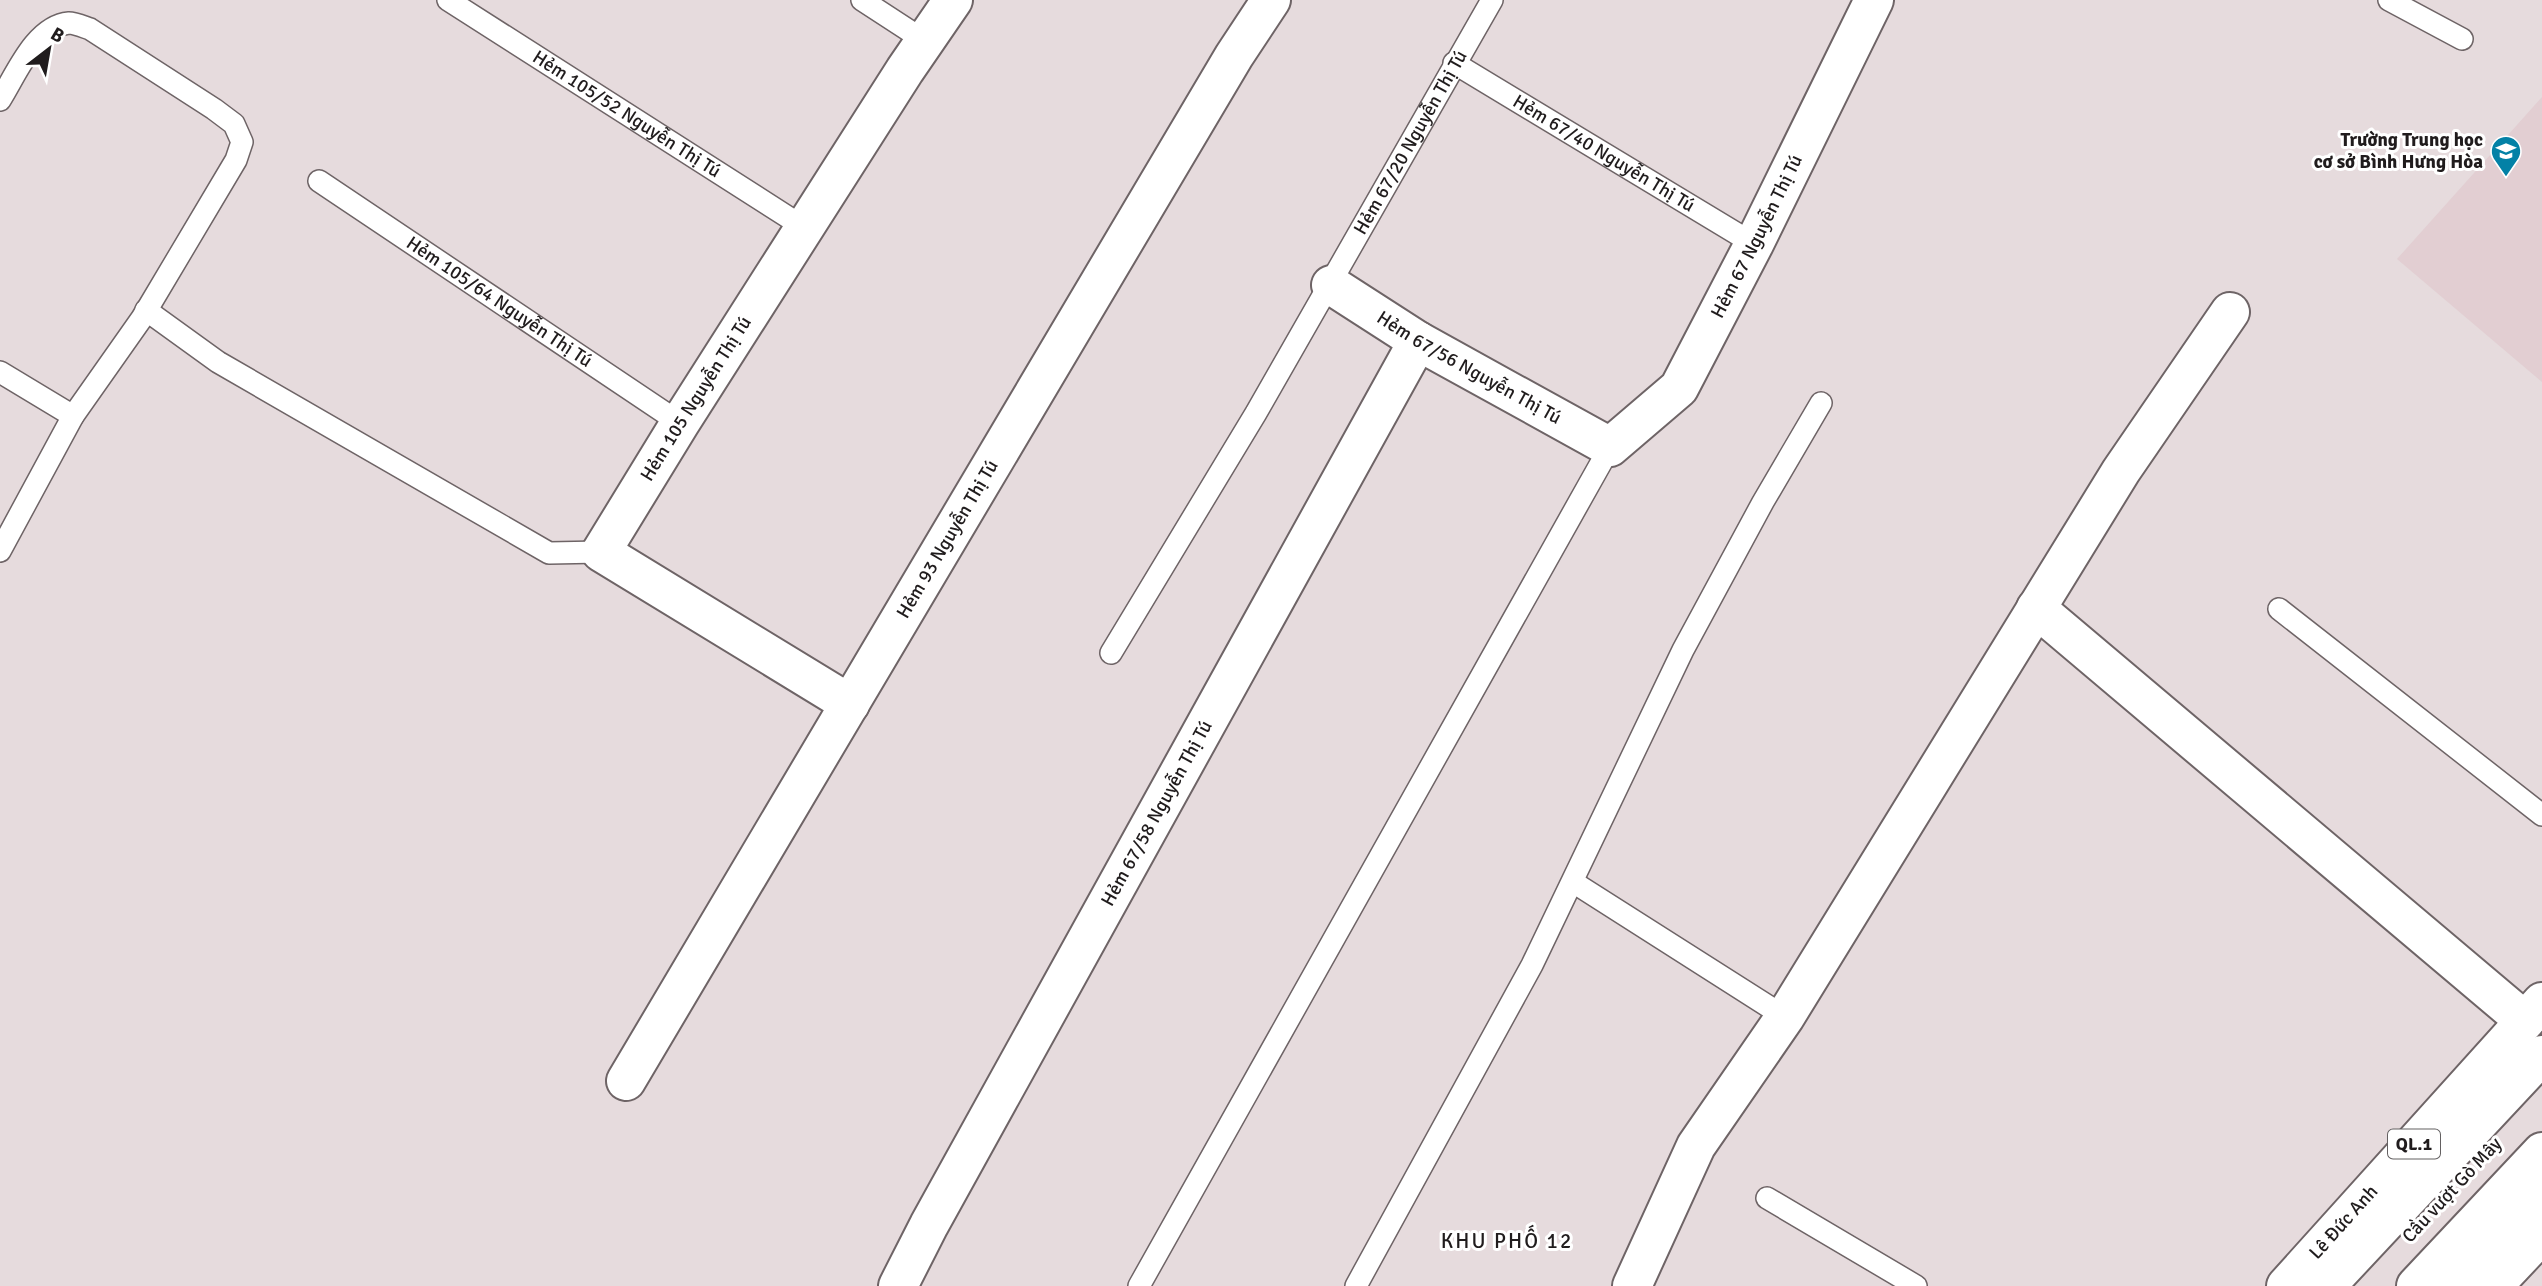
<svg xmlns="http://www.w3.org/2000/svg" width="2542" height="1286" font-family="Signika,sans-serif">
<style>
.built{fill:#e2ced2}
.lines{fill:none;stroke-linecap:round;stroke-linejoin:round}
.lane-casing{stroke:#6e6466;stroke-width:24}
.street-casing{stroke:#6e6466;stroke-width:42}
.highway-casing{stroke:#6e6466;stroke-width:42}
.lane{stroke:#fff;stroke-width:21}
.street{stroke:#fff;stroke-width:38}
.highway{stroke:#fff;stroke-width:38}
.labels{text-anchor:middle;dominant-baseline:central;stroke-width:6;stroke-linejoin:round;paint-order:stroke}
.shield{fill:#fff;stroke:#636061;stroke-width:2}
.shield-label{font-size:18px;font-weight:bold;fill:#201c1d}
.street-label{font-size:19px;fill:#201c1d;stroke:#fff}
.poi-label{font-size:19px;font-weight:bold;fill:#201c1d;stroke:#fff;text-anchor:end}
.neighbourhood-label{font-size:21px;letter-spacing:2px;fill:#201c1d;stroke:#fff}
</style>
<rect width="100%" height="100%" fill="#e6dbdd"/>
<polygon class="built" points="2542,97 2542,382 2397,259"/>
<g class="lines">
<g class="lane-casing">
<g id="lane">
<path id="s1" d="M448,0L805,228"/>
<polyline points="862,0 925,41"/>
<polyline points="2389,0 2462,39"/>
<path id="s2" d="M1454,63L1754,244"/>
<path d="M0,100C16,75 35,26 69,23C75,23 84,27 90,29L214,109L234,124L242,142L236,160L142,318L73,416L0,551"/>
<path id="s3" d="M319,181L680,423"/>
<polyline points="146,310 218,362 549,553 601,552"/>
<polyline points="0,372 73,416"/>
<polyline points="2279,609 2542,815"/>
<path id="s4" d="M1111,653L1256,413L1492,0"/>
<polyline points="1573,882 1785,1017"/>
<polyline points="1767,1198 1916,1286"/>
<polyline points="1139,1286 1610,447"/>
<polyline points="1356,1286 1532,965 1683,650 1763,502 1821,403"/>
</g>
</g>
<g class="street-casing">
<g id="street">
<path id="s5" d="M1331,285L1418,341L1610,447L1679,388L1754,244L1874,0"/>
<polyline points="2036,608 2525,1021"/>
<path id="s6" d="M850,704L601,552L680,423L905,70L953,0"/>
<path id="s7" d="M626,1081L1234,56L1271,0"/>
<path id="s8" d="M898,1286L929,1225L1418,341"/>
<polyline points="1632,1286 1696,1146 1785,1017 2121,471 2230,312"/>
</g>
</g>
<g class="highway-casing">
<g id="highway">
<path id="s9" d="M2286,1286L2542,1002"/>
<polyline points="2326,1286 2542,1055"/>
<polyline points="2416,1286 2542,1152"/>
<polyline points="2455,1286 2542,1193"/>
<polyline points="2493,1286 2542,1234"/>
</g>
</g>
<use href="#lane" class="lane"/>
<use href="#street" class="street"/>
<use href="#highway" class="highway"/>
</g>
<defs>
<g id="school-pin" transform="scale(1.575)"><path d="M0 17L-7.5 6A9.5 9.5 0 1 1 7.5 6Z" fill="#0381a6" stroke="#fff"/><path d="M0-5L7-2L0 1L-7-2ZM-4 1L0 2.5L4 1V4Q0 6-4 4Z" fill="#fff"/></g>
</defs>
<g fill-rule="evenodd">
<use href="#school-pin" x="2506" y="151"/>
</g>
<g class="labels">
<rect class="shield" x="2388" y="1129.5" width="52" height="29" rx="5"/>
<g class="shield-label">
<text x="2414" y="1144">QL.1</text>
</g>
<g class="street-label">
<text stroke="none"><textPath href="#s1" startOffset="212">Hẻm 105/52 Nguyễn Thị Tú</textPath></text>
<text stroke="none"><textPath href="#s4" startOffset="592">Hẻm 67/20 Nguyễn Thị Tú</textPath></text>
<text stroke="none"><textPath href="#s2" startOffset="175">Hẻm 67/40 Nguyễn Thị Tú</textPath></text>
<text stroke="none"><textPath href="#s5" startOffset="584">Hẻm 67 Nguyễn Thị Tú</textPath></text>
<text stroke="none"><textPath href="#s3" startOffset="217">Hẻm 105/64 Nguyễn Thị Tú</textPath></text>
<text stroke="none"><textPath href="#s5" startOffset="161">Hẻm 67/56 Nguyễn Thị Tú</textPath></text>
<text stroke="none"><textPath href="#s6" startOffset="472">Hẻm 105 Nguyễn Thị Tú</textPath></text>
<text stroke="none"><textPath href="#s7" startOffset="630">Hẻm 93 Nguyễn Thị Tú</textPath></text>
<text stroke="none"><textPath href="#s8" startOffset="539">Hẻm 67/58 Nguyễn Thị Tú</textPath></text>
<text transform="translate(2452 1190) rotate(-47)">Cầu vượt Gò Mây</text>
<text stroke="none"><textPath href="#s9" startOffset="86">Lê Đức Anh</textPath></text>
</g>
<g class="poi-label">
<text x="2483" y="140">Trường Trung học<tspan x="2483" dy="22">cơ sở Bình Hưng Hòa</tspan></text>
</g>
<g class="neighbourhood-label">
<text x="1507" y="1241">KHU PHỐ 12</text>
</g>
</g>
<g transform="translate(49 49) rotate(31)" stroke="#ffffff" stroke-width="5" paint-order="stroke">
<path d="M0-5L12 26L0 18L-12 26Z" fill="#201c1d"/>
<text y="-10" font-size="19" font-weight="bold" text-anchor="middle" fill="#201c1d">B</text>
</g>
</svg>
